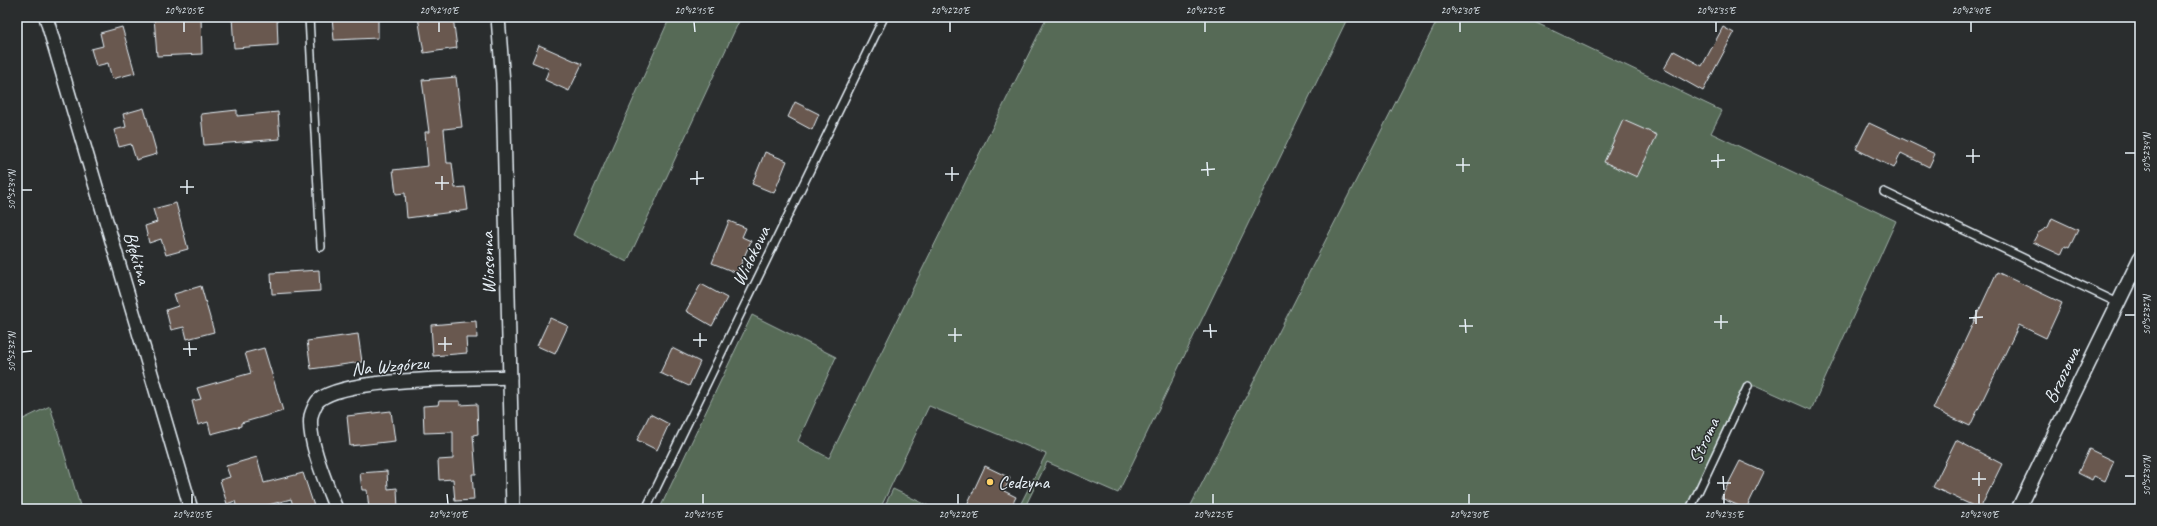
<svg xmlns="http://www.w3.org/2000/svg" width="2157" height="526" font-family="Caveat,sans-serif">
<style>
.green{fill:#566b57;stroke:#9faea8}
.building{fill:#695950;stroke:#e8f1f8}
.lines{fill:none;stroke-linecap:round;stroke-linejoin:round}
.lane-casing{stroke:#e8f1f8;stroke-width:10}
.street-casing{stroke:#e8f1f8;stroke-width:16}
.lane{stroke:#2a2d2e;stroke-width:7}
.street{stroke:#2a2d2e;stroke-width:13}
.ticks{fill:none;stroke:#e8f1f8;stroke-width:1.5}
.poi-dot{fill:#ffd166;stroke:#2a2d2e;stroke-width:1.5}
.labels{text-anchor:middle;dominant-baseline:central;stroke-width:3;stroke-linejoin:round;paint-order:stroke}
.street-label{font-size:19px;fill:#e8f1f8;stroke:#2a2d2e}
.poi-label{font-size:19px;fill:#e8f1f8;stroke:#2a2d2e;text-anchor:start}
.neatline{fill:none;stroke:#e8f1f8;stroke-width:1.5}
.ticks-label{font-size:10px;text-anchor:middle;fill:#e8f1f8}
</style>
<rect width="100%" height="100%" fill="#2a2d2e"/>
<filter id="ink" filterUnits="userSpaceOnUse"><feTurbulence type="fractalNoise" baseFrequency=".025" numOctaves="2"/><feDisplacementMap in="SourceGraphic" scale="8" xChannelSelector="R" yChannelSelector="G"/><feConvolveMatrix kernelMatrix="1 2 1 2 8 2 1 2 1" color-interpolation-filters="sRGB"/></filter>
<g filter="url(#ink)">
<g class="green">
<polygon points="670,17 741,17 627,262 573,235"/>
<polygon points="1047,17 1348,17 1118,493 1047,462 1024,509 1018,509 1046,454 929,406 880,509 666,509 661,506 752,315 836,357 798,441 829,458"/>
<polygon points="1439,17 1524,17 1722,111 1711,133 1896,221 1811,410 1757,386 1748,386 1690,509 1189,509"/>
<polygon points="50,406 81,509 17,509 17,422"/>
<polygon points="893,489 935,509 883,509"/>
</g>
<g class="building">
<polygon points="154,17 201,17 202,54 157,56"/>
<polygon points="232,17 277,17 278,45 234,48"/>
<polygon points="332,17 378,17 378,38 334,40"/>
<polygon points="418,17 453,17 457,48 424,53"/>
<polygon points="122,27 135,73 112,79 108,63 96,66 91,49 103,46 100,33"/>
<polygon points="1723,27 1734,33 1703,91 1664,69 1674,51 1702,66"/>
<polygon points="539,45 582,64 569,91 545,80 549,69 532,62"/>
<polygon points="456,77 462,127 444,129 447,163 452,163 455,188 465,187 468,210 407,218 405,193 396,194 393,170 428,166 425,132 429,132 422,80"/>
<polygon points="795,102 819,114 812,130 788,117"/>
<polygon points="144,108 157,154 136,160 131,144 119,147 114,130 126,127 123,114"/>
<polygon points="237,110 237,116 278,112 280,139 204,145 201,114"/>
<polygon points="1623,120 1657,135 1637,177 1604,162"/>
<polygon points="1869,123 1935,154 1929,167 1901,153 1894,168 1856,149"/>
<polygon points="765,152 787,161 774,193 752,184"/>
<polygon points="176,203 188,249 166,255 161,239 149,243 145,226 157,222 153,209"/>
<polygon points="2052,218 2078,230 2069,248 2065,246 2061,255 2033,242 2038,233 2048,227"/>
<polygon points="729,221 746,228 742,237 751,241 737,273 712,263"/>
<polygon points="319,270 320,291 272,294 271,273"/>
<polygon points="1997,272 2062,303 2046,338 2019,325 1970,426 1933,409"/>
<polygon points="701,284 727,298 712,326 686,311"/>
<polygon points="201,286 214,332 187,339 184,327 171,330 166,310 178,306 174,294"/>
<polygon points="550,318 568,326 555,354 537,346"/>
<polygon points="476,321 477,338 466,338 467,353 433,356 431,325"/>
<polygon points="358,334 362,362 311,369 307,341"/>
<polygon points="264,348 283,411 241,423 241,426 211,434 208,422 198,425 192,401 201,399 197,388 251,373 245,353"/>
<polygon points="672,348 700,362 689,386 660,373"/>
<polygon points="439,401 460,401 460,405 477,404 478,434 473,435 476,474 472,474 474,500 455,501 453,479 439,480 438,460 453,459 453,432 424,433 423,406 438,405"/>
<polygon points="391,411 395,441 350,446 347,416"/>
<polygon points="650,414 669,424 657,450 637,440"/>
<polygon points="1956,440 2002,464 1980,509 1933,487"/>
<polygon points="2089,449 2114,461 2105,481 2094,476 2092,480 2078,473"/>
<polygon points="257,457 264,483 303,473 315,509 294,509 291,499 253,509 237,509 235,501 227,504 220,480 230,477 226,466"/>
<polygon points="1740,461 1764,472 1746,509 1721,498"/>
<polygon points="985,466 1010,478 1004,491 1016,497 1010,509 965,509"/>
<polygon points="387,471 388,489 397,488 398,509 369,509 367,490 362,490 360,473"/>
</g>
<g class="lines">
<g class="lane-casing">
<g id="lane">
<polyline points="309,17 321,247"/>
<polyline points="1884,192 2118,303"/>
<polyline points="646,509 884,17"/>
<polyline points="1690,509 1748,386"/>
</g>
</g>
<g class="street-casing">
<g id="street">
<polyline points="46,17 191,509"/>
<polyline points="498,17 503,83 513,509"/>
<path d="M336,509C327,485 307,440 311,416C312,412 316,402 319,400C347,377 469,379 510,377"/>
<polyline points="2018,509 2140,258"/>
</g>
</g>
<use href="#lane" class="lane"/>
<use href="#street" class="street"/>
</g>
</g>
<path class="ticks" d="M184,22V32M439,22V32M694,22L695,32M950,22V32M1205,22V32M1460,22V32M1716,22V32M1971,22V32M1973,149V163M2125,153H2135M1718,154V168M1966,156H1980M1463,158V172M1711,161L1725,160M1207,162L1208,176M1456,165H1470M952,167V181M1201,170L1215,169M697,171V185M945,174H959M442,176V190M690,179L704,178M187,180V194M435,183H449M180,187H194M22,190H32M1976,310V324M1721,315V329M2125,315H2135M1969,318L1983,317M1465,319L1466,333M1714,322H1728M1210,324L1211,338M1459,326H1473M955,328V342M1203,331H1217M700,333V347M948,335H962M445,337V351M693,340H707M189,342L190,356M438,344H452M183,349H197M22,352L32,351M1979,472V486M1723,476L1724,490M2125,476H2135M1972,479H1986M1717,483H1731M192,494V504M447,494L448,504M703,494V504M958,494V504M1213,494V504M1469,494V504M1724,494V504M1979,494V504"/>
<circle class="poi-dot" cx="990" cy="482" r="4"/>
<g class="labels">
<g class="street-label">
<text transform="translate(751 256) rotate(-64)">Widokowa</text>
<text transform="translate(137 258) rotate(74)">Błękitna</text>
<text transform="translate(488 263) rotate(-92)">Wiosenna</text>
<text transform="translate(390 366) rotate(-5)">Na Wzgórzu</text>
<text transform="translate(2062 375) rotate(-64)">Brzozowa</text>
<text transform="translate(1704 441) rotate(-65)">Stroma</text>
</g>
<g class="poi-label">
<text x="998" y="482">Cedzyna</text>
</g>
</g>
<rect width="2157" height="526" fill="none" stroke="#2a2d2e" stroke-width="44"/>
<rect x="22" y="22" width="2113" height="482" class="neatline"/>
<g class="ticks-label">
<text x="184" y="14">20°42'05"E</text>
<text x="439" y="14">20°42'10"E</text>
<text x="694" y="14">20°42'15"E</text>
<text x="950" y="14">20°42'20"E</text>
<text x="1205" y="14">20°42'25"E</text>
<text x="1460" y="14">20°42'30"E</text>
<text x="1716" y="14">20°42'35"E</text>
<text x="1971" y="14">20°42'40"E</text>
<text transform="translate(2146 153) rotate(-90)" y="4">50°52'34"N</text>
<text transform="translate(11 190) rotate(-90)" y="4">50°52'34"N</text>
<text transform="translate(2146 315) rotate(-90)" y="4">50°52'32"N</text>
<text transform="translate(11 352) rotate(-90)" y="4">50°52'32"N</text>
<text transform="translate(2146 476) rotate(-90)" y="4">50°52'30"N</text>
<text x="192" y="518">20°42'05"E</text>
<text x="448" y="518">20°42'10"E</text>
<text x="703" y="518">20°42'15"E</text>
<text x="958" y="518">20°42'20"E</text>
<text x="1213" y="518">20°42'25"E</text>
<text x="1469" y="518">20°42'30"E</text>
<text x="1724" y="518">20°42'35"E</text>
<text x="1979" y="518">20°42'40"E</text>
</g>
</svg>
